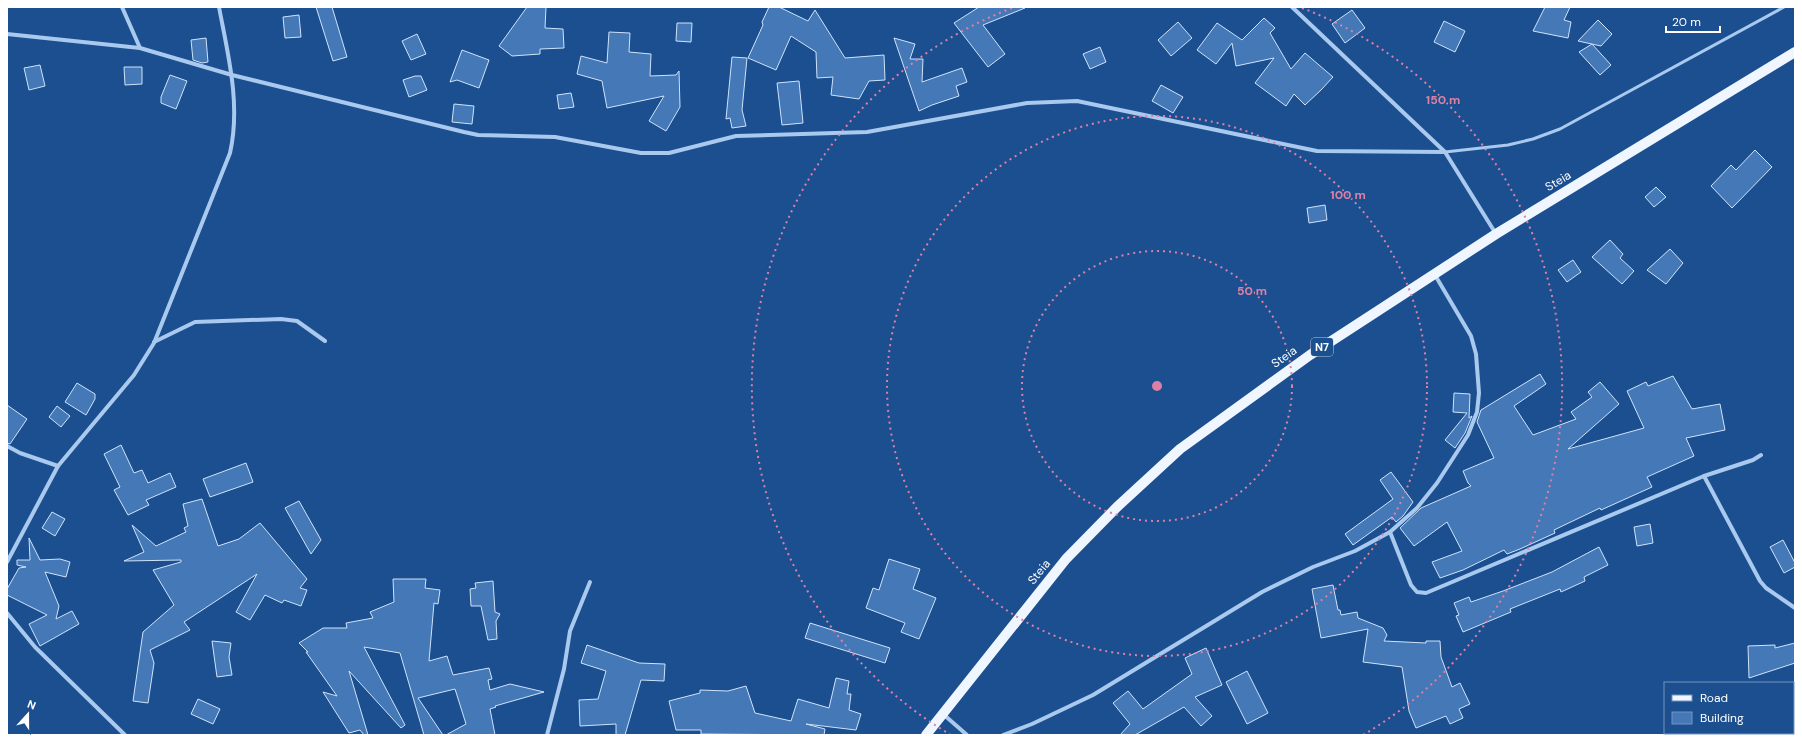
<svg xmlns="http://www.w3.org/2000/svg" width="1802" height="742" font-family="'DM Sans',sans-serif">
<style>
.building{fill:#4478b7;stroke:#cfe3fa}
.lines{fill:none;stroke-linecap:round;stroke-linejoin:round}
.service{stroke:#a9c9ee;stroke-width:3}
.minor{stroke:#a9c9ee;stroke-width:4}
.primary{stroke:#f0f6ff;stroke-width:10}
.ring{fill:none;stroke:#dd80a5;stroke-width:2;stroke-dasharray:2 4}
.labels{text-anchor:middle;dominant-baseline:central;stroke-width:3;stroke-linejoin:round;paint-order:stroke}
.shield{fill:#1b4f8f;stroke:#bbcadd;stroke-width:1}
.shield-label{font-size:11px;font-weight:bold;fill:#fff}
.street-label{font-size:12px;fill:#fff;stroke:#1b4f8f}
.centre{fill:#dd80a5;stroke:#1b4f8f;stroke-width:2}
.ring-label{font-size:12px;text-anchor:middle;font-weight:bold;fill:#dd80a5;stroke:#1b4f8f;stroke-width:3;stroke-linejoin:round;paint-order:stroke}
</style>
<rect width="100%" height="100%" fill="#1b4f8f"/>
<g class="building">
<polygon points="316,7 332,7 347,57 333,61"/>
<polygon points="527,7 546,7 545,28 563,29 564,48 540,49 540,54 512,56 499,46"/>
<polygon points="769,7 779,7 808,21 815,10 845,58 884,55 885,80 869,81 859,99 831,95 833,77 817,78 816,52 791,36 776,70 748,58 763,25 762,22"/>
<polygon points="979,7 1025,7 1025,8 983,25 1005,54 988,67 954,23"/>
<polygon points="1545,7 1570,7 1564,20 1571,22 1568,38 1533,31"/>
<polygon points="1352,10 1365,28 1345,43 1332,24"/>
<polygon points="299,15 301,37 285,38 283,17"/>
<polygon points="1264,18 1275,28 1270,33 1291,69 1305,53 1333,77 1321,90 1305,105 1294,94 1286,106 1255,83 1274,58 1236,66 1232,43 1216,64 1197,50 1217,23 1242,40"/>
<polygon points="1598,20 1612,34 1601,46 1578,41"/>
<polygon points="1444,21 1465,31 1455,52 1434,42"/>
<polygon points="1178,22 1192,38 1171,56 1158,40"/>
<polygon points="677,23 692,23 691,42 676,41"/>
<polygon points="609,32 630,33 629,52 651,54 650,76 676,75 679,71 680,107 666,131 649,121 664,96 607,108 602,81 577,74 581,56 607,63"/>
<polygon points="417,34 426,54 411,60 402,41"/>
<polygon points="206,38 208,62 202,63 193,60 191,40"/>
<polygon points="894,38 915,44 910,59 923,59 922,82 962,68 967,82 956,86 959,96 932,105 919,111"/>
<polygon points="1592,44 1611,65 1600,75 1579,52"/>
<polygon points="1100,47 1106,62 1090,69 1083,54"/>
<polygon points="462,50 489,60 479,88 457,80 450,82"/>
<polygon points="732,57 747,58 742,110 746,126 732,128 730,118 726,119"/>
<polygon points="40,65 45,86 29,90 24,68"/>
<polygon points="124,67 142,67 142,84 125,85"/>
<polygon points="170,75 187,81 176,109 161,103 161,97"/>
<polygon points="415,76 421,76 427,90 409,97 403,80"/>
<polygon points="799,81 803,123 782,125 777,83"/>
<polygon points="1161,85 1183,97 1173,113 1152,101"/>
<polygon points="571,93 574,107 559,109 557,95"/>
<polygon points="454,104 474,106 472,124 452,122"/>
<polygon points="1755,150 1772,167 1732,208 1711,186 1731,165 1736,170"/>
<polygon points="1656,187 1666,197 1654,207 1645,197"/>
<polygon points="1325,205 1327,220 1309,223 1307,208"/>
<polygon points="1610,240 1623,254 1620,258 1634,271 1622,284 1592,257"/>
<polygon points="1670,249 1683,263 1666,284 1647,270"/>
<polygon points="1573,260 1581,272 1567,282 1558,270"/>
<polygon points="1540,374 1546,384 1514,406 1533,435 1576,419 1571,412 1592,397 1588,392 1600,382 1619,404 1568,449 1644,428 1627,391 1646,382 1648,386 1673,376 1692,409 1720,404 1725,430 1686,438 1694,456 1647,477 1652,487 1601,510 1600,508 1554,530 1555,533 1520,549 1507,554 1504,550 1463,570 1440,578 1432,562 1462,551 1447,522 1414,546 1400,528 1421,508 1471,486 1468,483 1463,471 1494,458 1477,422 1481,410"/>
<polygon points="77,383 95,394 95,399 86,415 65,402"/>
<polygon points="1454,393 1470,394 1469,418 1472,416 1465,433 1455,448 1445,440 1467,413 1453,412"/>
<polygon points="7,405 27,419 10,444 7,443"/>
<polygon points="57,406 70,416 61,427 49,417"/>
<polygon points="121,445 134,473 142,470 148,483 170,473 176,487 146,500 149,505 128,515 114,490 120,487 104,454"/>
<polygon points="246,463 253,482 210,497 203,479"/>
<polygon points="1391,472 1413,502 1403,516 1396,522 1392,517 1353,545 1345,534 1393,499 1380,480"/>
<polygon points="202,499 218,546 239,539 260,523 307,579 300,588 307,590 301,606 284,600 282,603 265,595 250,620 236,612 257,574 184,622 190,630 150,650 154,663 148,703 133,701 143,632 174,605 153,570 181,562 181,560 124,561 144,552 132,525 156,546 186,532 184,528 188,526 183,504"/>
<polygon points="299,501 321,540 311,554 285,508"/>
<polygon points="52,512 65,519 55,536 42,528"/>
<polygon points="1650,524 1653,543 1637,546 1634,527"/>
<polygon points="29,538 40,560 60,559 70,562 66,577 45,572 59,606 56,619 72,611 79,624 40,646 29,624 47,615 7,595 7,589 19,568 26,567 17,565 17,560 30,560"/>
<polygon points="1783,540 1795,563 1795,567 1784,573 1770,547"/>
<polygon points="1599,547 1608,565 1584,577 1585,581 1561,592 1560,589 1510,609 1511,612 1463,632 1456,616 1459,615 1454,603 1469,597 1471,602 1503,591 1552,572"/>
<polygon points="889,559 920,569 913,589 936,598 919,639 901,632 905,623 866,608 873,588 879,590"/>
<polygon points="393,579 426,579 425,588 440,590 438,604 434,603 429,661 447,656 453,675 489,668 492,679 488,680 490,690 510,684 544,692 495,706 496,707 490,709 495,735 446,735 466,724 455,689 418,698 443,735 424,735 400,653 364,647 405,725 401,728 349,671 368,735 364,735 360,730 349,733 323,692 337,696 306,652 308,652 299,643 323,628 347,628 346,623 373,618 370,612 394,602"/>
<polygon points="493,581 495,612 500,614 496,621 497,639 488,640 481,606 471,606 470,589 476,588 475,583"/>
<polygon points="1333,585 1338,610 1340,610 1341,615 1357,612 1358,618 1383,628 1387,635 1384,641 1426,643 1426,641 1440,641 1441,657 1452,687 1460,683 1470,704 1459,709 1463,718 1450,724 1446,716 1416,728 1409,711 1402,667 1363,662 1368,629 1321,638 1312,589"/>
<polygon points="810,623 890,648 885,663 805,638"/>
<polygon points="212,641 231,643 229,657 232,675 217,677"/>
<polygon points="1795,643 1795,663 1749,678 1748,646 1775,645 1775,648"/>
<polygon points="587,645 639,663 665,664 664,681 641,680 625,735 616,735 616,724 580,726 579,700 598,699 606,671 581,663"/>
<polygon points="1206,648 1222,685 1195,697 1212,716 1201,726 1184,707 1135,735 1120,735 1130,724 1113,703 1128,691 1143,709 1192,674 1185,658"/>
<polygon points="1247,671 1268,713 1247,724 1226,682"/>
<polygon points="836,678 849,681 847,694 851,694 849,710 861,714 856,730 806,724 825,729 824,735 701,734 701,730 676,730 669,701 700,693 700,690 728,691 746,686 755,713 791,721 798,699 829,708"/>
<polygon points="198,699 220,709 213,724 191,714"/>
</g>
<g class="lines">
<polyline class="service" points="1445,152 1508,145 1533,139 1560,129 1784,7"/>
<g class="minor">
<polyline points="122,7 140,48"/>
<polyline points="1292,7 1445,152 1496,234"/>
<polyline points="7,34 140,48 232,75 464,132 478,135 555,137 641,153 669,153 736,136 867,132 1027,103 1077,101 1317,151 1445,152"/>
<polyline points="154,342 195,322 281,319 297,321 325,341"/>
<polyline points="7,446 20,453 58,466"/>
<polyline points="1704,476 1760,581 1766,588 1795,608"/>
<polyline points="1390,532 1411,585 1417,592 1426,593 1704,476 1753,460 1761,455"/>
<path d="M7,562L58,466L134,375L154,343L230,153C241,104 228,55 219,7"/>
<polyline points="7,613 35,647 125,735"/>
<polyline points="1793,698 1795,696"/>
<polyline points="943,714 967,735"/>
<polyline points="547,735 564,669 570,631 590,582"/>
<polyline points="1003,735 1032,724 1093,695 1262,592 1313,567 1355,551 1390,532 1417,508 1437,483 1468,435 1477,412 1479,393 1476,354 1471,336 1435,275"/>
<polyline points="1783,735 1783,733"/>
</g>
<polyline class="primary" points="926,735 1066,559 1117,507 1180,449 1310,355 1496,234 1795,52"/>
</g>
<g class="ring">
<circle cx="1157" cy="386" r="135"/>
<circle cx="1157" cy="386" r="270"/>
<path d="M951 735A405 405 0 0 1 1012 8M1302 8A405 405 0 0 1 1363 735"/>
</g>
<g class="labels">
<rect class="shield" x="1311" y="338" width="22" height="18" rx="3"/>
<g class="shield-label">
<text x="1322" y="347">N7</text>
</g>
<g class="street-label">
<text transform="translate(1558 181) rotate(-31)">Steia</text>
<text transform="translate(1284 357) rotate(-35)">Steia</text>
<text transform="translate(1039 572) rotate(-51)">Steia</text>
</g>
</g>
<circle cx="1157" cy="386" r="6" class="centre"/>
<g class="ring-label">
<text x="1443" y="104">150 m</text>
<text x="1348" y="199">100 m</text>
<text x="1252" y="295">50 m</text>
</g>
<rect width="1802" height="742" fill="none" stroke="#ffffff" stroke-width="16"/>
<rect x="1664" y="682" width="130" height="52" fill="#1b4f8f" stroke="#7695bc"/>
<rect x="1672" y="695" width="20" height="6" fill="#f0f6ff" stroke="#7695bc"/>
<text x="1700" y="702" font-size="12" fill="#ffffff">Road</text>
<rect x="1672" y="712" width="20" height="12" fill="#4478b7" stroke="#7695bc"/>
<text x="1700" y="722" font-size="12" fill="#ffffff">Building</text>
<g transform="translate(28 714) rotate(21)" stroke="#1b4f8f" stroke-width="3" paint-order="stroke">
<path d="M0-3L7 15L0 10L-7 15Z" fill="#ffffff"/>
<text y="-6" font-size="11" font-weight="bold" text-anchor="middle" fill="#ffffff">N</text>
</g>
<path d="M1666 26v6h54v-6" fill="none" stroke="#ffffff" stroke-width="2"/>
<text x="1672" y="26" font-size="12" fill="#ffffff" stroke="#1b4f8f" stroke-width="3" paint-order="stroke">20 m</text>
</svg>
